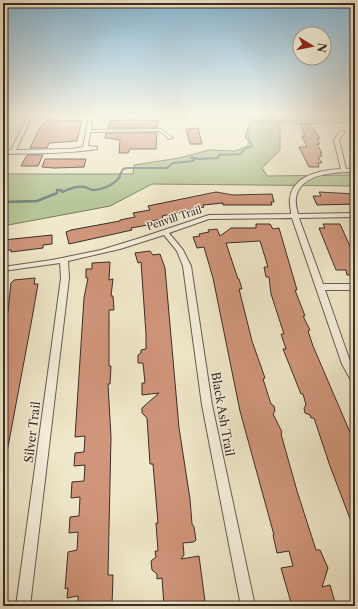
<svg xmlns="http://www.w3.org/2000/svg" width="358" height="609" font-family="'Libre Caslon Text',serif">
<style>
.green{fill:#b7c699;stroke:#787a60}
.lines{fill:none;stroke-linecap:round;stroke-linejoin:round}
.stream-far1{stroke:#748580;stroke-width:2}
.stream{stroke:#748580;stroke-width:2.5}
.building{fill:#d0957b;stroke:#3a2d28}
.street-casing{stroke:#685c50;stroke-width:2}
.street{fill:#f5f0dd;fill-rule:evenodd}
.labels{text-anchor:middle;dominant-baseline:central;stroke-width:3;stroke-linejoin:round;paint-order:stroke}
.street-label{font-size:10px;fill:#3a2d28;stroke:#f5f0dd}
.near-street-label{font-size:12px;fill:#3a2d28;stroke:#f5f0dd}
</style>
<rect width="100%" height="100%" fill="#f0e8ca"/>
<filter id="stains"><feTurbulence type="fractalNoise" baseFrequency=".005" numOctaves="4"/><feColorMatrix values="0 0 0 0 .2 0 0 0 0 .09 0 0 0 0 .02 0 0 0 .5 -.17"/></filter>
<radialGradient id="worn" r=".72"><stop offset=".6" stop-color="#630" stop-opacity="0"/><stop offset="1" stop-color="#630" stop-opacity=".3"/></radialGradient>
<polygon class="green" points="250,116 355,116 355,123 280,124 280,150 262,168 267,176 355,175 355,186 152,184 110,206 3,226 3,174 133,174 134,165 179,158 209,150 235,151 248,146"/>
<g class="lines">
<g class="stream-far1">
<polyline points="253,121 334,120 355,116"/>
<polyline points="119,177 123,169 127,168 167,168 173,163 193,161 195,159 191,157 199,159 218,158 219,155 241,154 245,148 251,147 252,144 246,137 248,128 255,118 253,116"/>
</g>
<path class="stream" d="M3,202L37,201L57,193V190H61L62,192C69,189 76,186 84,187C87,187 90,190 93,190C102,190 116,184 120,176"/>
</g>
<g class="building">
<polygon points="47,120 82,121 77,141 49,143 47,148 30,148 40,127"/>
<polygon points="110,121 130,120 158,121 157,128 108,128"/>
<polygon points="300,124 310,124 320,138 317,138 320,144 317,144 322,153 320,153 322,156 318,157 322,163 318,163 319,167 309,167 299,147 307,147 302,136 305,136"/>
<polygon points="198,128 202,144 190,144 186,129"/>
<polygon points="106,133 157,133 156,149 130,149 128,153 119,153 120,140 105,138"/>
<polygon points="27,155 43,155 38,166 21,166"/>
<polygon points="45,159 86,159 84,167 54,168 42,167"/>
<polygon points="216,192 233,195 272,194 274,202 271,202 272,205 223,205 223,203 203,205 204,207 162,216 163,219 146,222 148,225 131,228 132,230 69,244 66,232 71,230 120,221 120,220 135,217 133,213 150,210 148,206"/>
<polygon points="319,192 355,194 355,204 317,205 313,196 321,196"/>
<polygon points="256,224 270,224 273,229 279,228 297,290 295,290 305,316 303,316 310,330 308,331 313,346 355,444 354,529 330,466 314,418 311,418 310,415 305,413 304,408 306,405 303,394 301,394 283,349 286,349 281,334 284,334 271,294 269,277 266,277 264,267 268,267 261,244 260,241 226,243 238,279 239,279 242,289 239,289 252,341 265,378 263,379 271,404 274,406 275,411 273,414 282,432 281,434 297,491 316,550 320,550 328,568 322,587 330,585 336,606 292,606 281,568 293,566 289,551 277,553 273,535 274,535 240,411 213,278 204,247 197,248 193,237 200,236 199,234 209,232 208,230 217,229 220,236 231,228 256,228"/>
<polygon points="323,224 340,224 353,253 351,255 355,263 355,275 347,275 346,270 336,270 319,228 325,228"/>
<polygon points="52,235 52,244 43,245 43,248 11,252 11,250 3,250 3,240"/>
<polygon points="150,251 153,255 160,254 165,268 179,428 190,499 192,524 194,527 196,540 194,542 183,543 184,555 181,559 199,556 205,601 197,602 194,606 164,606 162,578 157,579 157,574 152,570 151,561 156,557 155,551 158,551 156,523 158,523 153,464 150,464 147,418 142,413 142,408 159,393 142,395 142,383 145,383 143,363 138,363 138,355 141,353 141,350 146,349 146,334 141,262 138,263 135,253"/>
<polygon points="110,262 109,280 113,279 111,296 113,296 114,310 109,310 109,366 111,366 110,384 108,384 111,437 108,575 113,575 112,606 78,606 78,596 67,598 68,588 65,589 68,552 77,550 78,532 69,533 70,517 79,516 80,497 71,498 72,482 84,481 85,465 74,466 75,453 84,452 85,436 75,437 84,298 88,278 86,278 86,269 92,269 92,263"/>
<polygon points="35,278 34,284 38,284 31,324 7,452 3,451 3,324 5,312 8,312 11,283 14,280"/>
</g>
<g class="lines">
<g class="street-casing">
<g id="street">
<path d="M28,116H32L16,150L72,149L83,147L88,122L90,121L92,122L91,130L161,129L173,138L169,139L160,131L90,132L88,146L97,147V149C66,154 34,153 3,154V150H11Z"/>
<path d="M341,131L345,132L339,140L346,169L355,168V172C335,172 300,173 296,198C295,203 297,209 298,214L355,213V217L299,218L323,284H355V290H325L351,364L355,370V383L352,382L342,364L292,218L209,219L169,233L183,250L191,266L212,405L255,606H241L202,405L183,266L177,251L164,235L120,249L68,261L69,278L30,606H16L61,278L60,263L3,271V267L52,260L101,250L140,238L209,215L291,214C291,209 289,203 290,198C293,175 322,170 341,169L334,140Z"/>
</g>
</g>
<use href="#street" class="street"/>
</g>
<linearGradient id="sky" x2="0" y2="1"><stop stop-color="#89b9d6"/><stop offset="0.57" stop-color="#f8f5e7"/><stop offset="1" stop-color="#f8f5e7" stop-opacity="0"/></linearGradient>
<rect width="358" height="202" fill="url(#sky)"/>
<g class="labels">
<g class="street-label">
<text transform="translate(174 218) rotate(-18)">Penvill Trail</text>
</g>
<g class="near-street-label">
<text transform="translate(223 414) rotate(80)">Black Ash Trail</text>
<text transform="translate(32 432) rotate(-83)">Silver Trail</text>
</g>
</g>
<rect width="358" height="609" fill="none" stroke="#f0e8ca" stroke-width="16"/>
<rect x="4" y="4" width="350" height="601" fill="none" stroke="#3a2d28" stroke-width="2"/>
<rect x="8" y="8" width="342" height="593" fill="none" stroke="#3a2d28"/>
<g transform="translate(312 46) rotate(100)"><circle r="19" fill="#f5f0dd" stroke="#aaa295"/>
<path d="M0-3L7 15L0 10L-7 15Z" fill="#8f2418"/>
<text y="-6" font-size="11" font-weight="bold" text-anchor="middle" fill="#3a2d28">N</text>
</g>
<rect width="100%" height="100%" filter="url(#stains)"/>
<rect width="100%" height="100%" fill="url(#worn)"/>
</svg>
